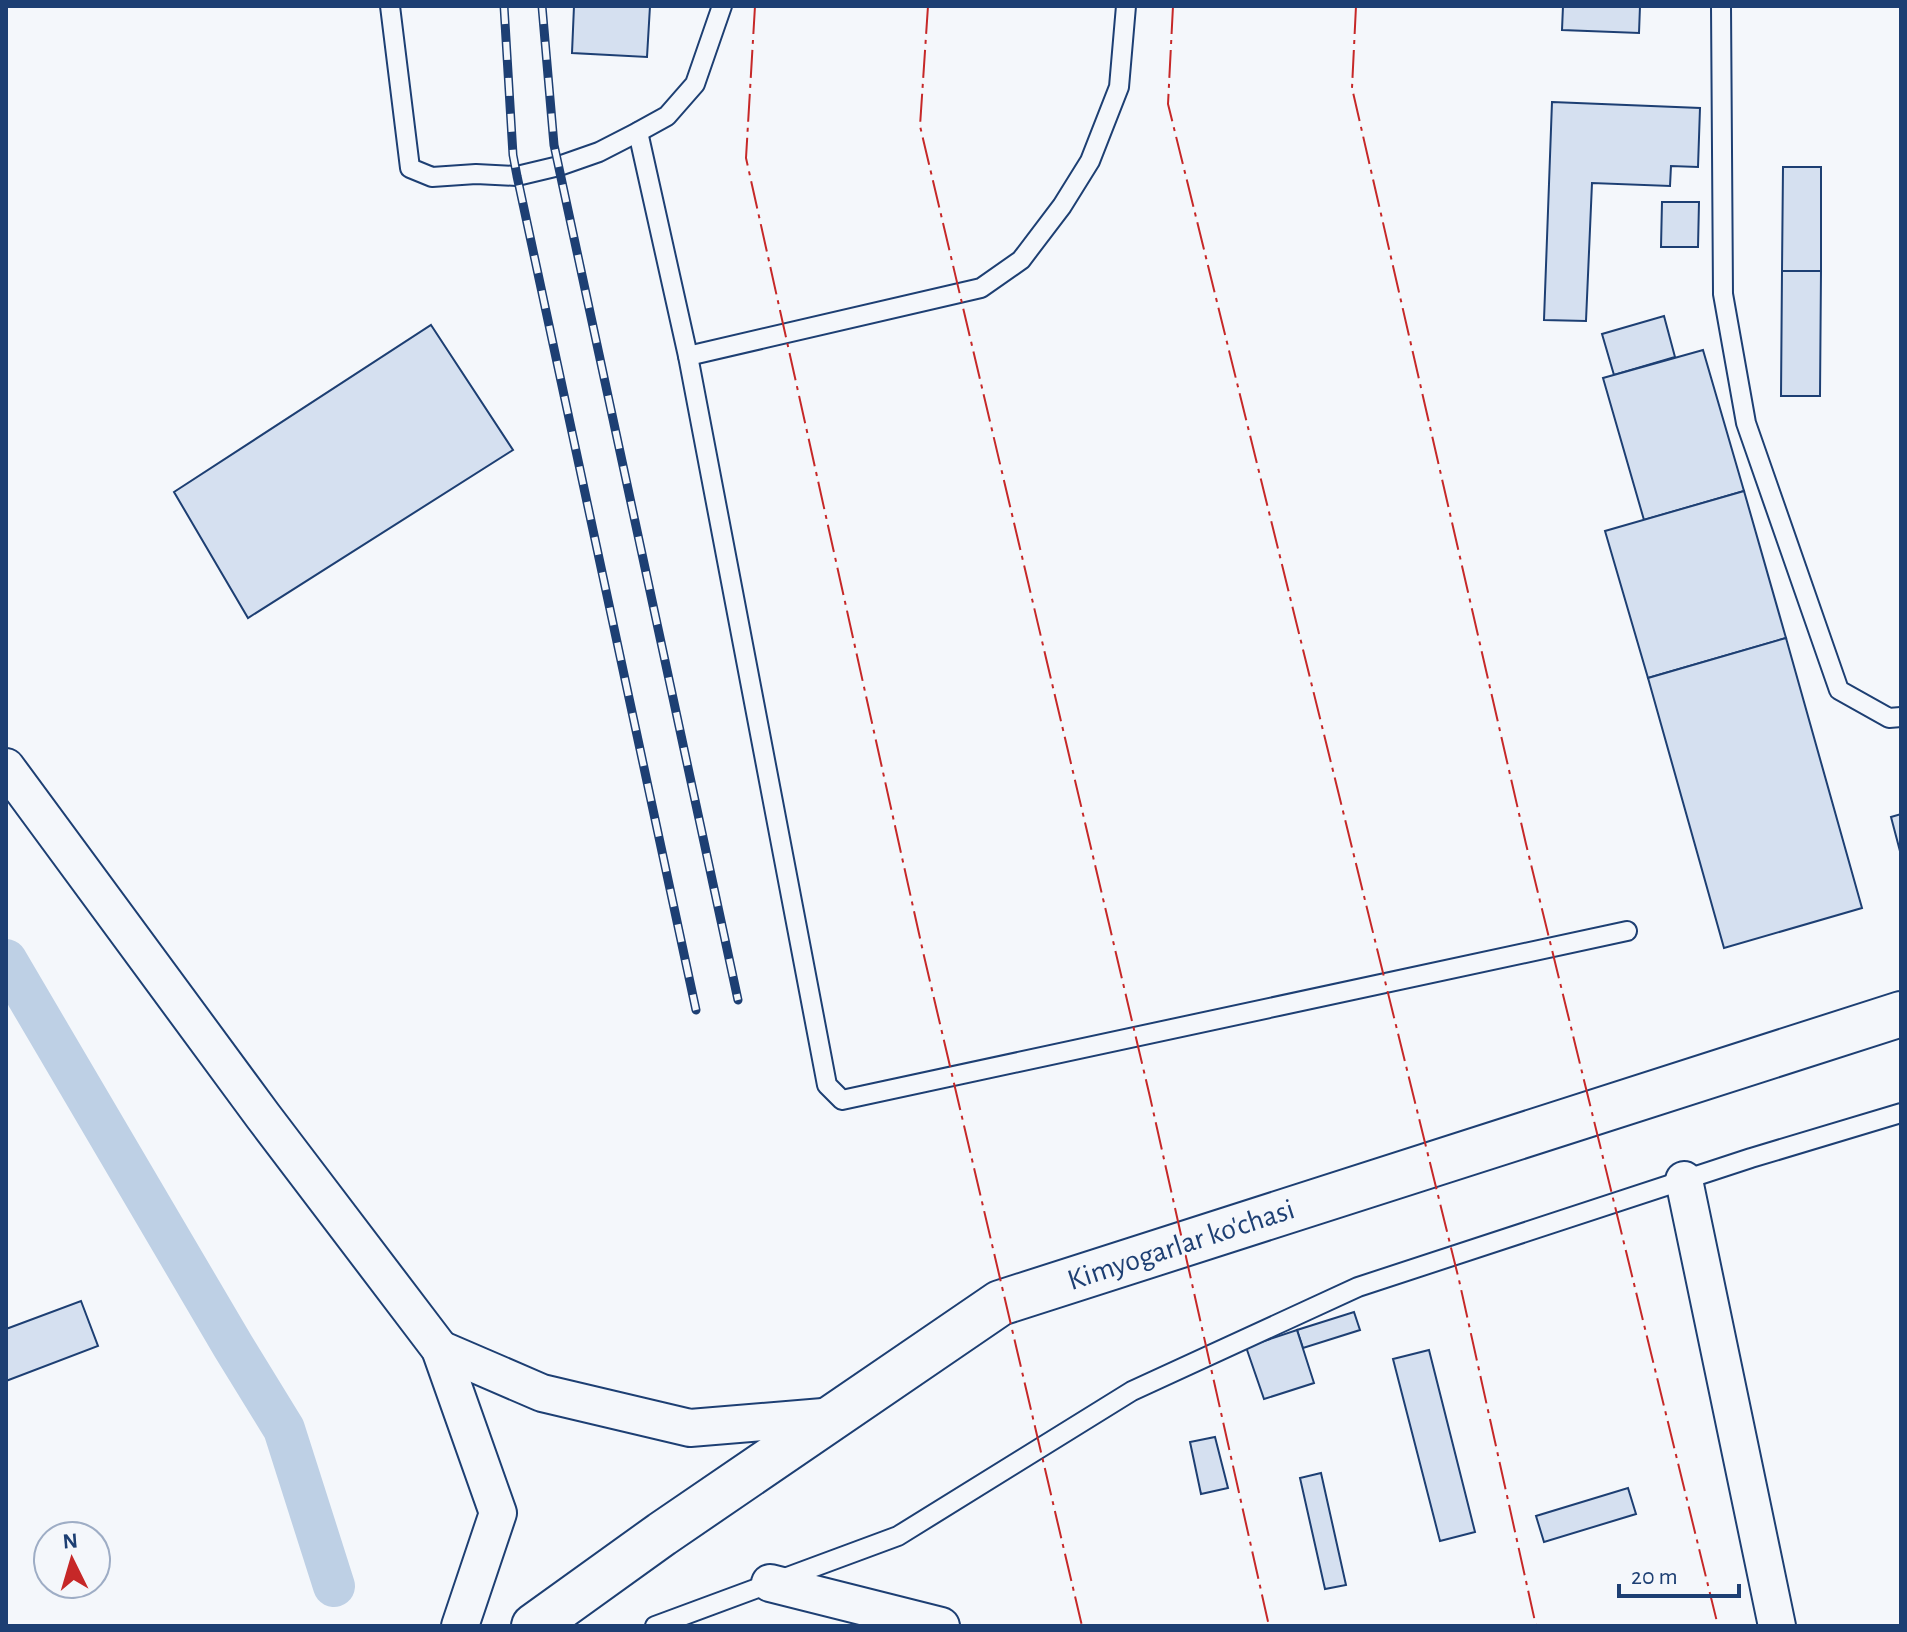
<svg xmlns="http://www.w3.org/2000/svg" width="1907" height="1632" font-family="'Alegreya Sans',sans-serif">
<style>
.lines{fill:none;stroke-linecap:round;stroke-linejoin:round}
.canal{stroke:#bed0e5;stroke-width:42}
.building{fill:#d5e0f0;stroke:#1d3f73;stroke-width:2}
.lane-casing{stroke:#1d3f73;stroke-width:22}
.street-casing{stroke:#1d3f73;stroke-width:40}
.secondary-casing{stroke:#1d3f73;stroke-width:48}
.lane{stroke:#f4f7fb;stroke-width:18}
.street{stroke:#f4f7fb;stroke-width:36}
.secondary{stroke:#f4f7fb;stroke-width:44}
.rail-casing{stroke:#1d3f73;stroke-width:9}
.rail{stroke:#f4f7fb;stroke-width:6;stroke-dasharray:18;stroke-linecap:butt}
.power{stroke:#c62828;stroke-width:2;stroke-dasharray:28 6 4 6;stroke-linecap:butt}
.labels{text-anchor:middle;dominant-baseline:central;stroke-width:6;stroke-linejoin:round;paint-order:stroke}
.street-label{font-size:30px;fill:#1d3f73;stroke:#f4f7fb}
</style>
<rect width="100%" height="100%" fill="#f4f7fb"/>
<g class="lines">
<polyline class="canal" points="6,960 233,1346 284,1429 334,1586"/>
</g>
<g class="building">
<polygon points="574,6 650,6 647,57 572,53"/>
<polygon points="1563,6 1640,6 1639,33 1562,30"/>
<polygon points="1552,102 1700,108 1698,167 1671,166 1670,186 1592,183 1586,321 1544,320"/>
<polygon points="1783,167 1821,167 1821,271 1782,271"/>
<polygon points="1662,202 1699,202 1698,247 1661,247"/>
<polygon points="1782,271 1821,271 1820,396 1781,396"/>
<polygon points="1664,316 1675,357 1614,375 1602,334"/>
<polygon points="431,325 513,450 248,618 174,492"/>
<polygon points="1703,350 1744,491 1644,520 1603,378"/>
<polygon points="1744,491 1786,638 1648,678 1605,531"/>
<polygon points="1786,638 1862,908 1724,948 1648,678"/>
<polygon points="1901,814 1901,855 1891,817"/>
<polygon points="81,1301 98,1346 6,1381 6,1329"/>
<polygon points="1354,1312 1360,1330 1303,1348 1297,1330"/>
<polygon points="1297,1330 1314,1383 1264,1399 1246,1347"/>
<polygon points="1429,1350 1475,1532 1440,1541 1393,1359"/>
<polygon points="1215,1437 1228,1488 1201,1494 1190,1442"/>
<polygon points="1321,1473 1346,1585 1325,1589 1300,1478"/>
<polygon points="1628,1488 1636,1514 1544,1542 1536,1516"/>
</g>
<g class="lines">
<g class="lane-casing">
<g id="lane">
<polyline points="390,6 410,168 432,177 476,174 517,176 559,166 599,152 638,132 667,116 695,84 722,6"/>
<polyline points="1721,6 1723,294 1746,423 1839,690 1889,718 1901,717"/>
<polyline points="638,132 688,356 827,1085 842,1100 1627,931"/>
<polyline points="688,356 981,288 1021,260 1062,206 1090,161 1119,87 1126,6"/>
<polyline points="655,1626 898,1536 1132,1391 1358,1287 1751,1158 1901,1113"/>
</g>
</g>
<g class="street-casing">
<g id="street">
<polyline points="6,767 263,1116 440,1349 498,1513 460,1626"/>
<polyline points="1684,1180 1777,1626"/>
<polyline points="440,1349 542,1393 690,1428 835,1416"/>
<polyline points="770,1583 941,1626"/>
</g>
</g>
<g class="secondary-casing">
<polyline id="secondary" points="534,1626 662,1534 1000,1303 1901,1014"/>
</g>
<use href="#lane" class="lane"/>
<use href="#street" class="street"/>
<use href="#secondary" class="secondary"/>
<g class="rail-casing">
<g id="rail">
<polyline points="504,6 513,155 517,176 696,1010"/>
<polyline points="542,6 554,145 738,1000"/>
</g>
</g>
<use href="#rail" class="rail"/>
<g class="power">
<polyline points="755,6 746,158 924,956 1082,1626"/>
<polyline points="928,6 920,126 1150,1097 1269,1626"/>
<polyline points="1173,6 1168,104 1459,1280 1536,1626"/>
<polyline points="1356,6 1352,88 1526,844 1718,1626"/>
</g>
</g>
<g class="labels">
<g class="street-label">
<text transform="translate(1181 1245) rotate(-18)">Kimyogarlar ko'chasi</text>
</g>
</g>
<rect width="1907" height="1632" fill="none" stroke="#1d3f73" stroke-width="16"/>
<g transform="translate(72 1560) rotate(355)"><circle r="38" fill="#f4f7fb" stroke="#9eadc5" stroke-width="2"/>
<path d="M0-6L14 30L0 20L-14 30Z" fill="#c62828"/>
<text y="-12" font-size="22" font-weight="bold" text-anchor="middle" fill="#1d3f73">N</text>
</g>
<path d="M1619 1584v12h120v-12" fill="none" stroke="#1d3f73" stroke-width="4"/>
<text x="1631" y="1584" font-size="24" fill="#1d3f73" stroke="#f4f7fb" stroke-width="6" paint-order="stroke">20 m</text>
</svg>
